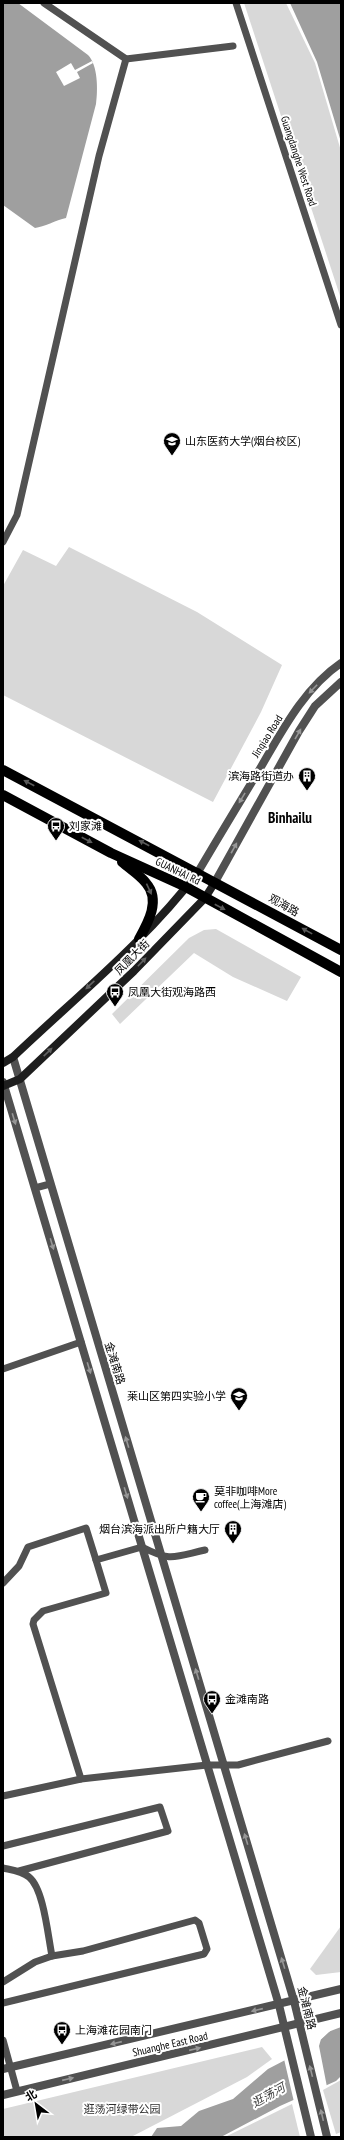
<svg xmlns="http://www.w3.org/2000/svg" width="344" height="2140" font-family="'PT Sans Narrow','Noto Sans SC',sans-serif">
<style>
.green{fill:#d8d8d8}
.water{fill:#9f9f9f}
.pier{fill:#fff}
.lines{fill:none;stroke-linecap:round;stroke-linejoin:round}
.minor{stroke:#515151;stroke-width:7}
.tertiary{stroke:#515151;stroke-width:8}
.secondary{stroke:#1e1e1e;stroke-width:8}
.primary{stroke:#000;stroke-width:10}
.oneway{fill:#979797}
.oneway2{fill:#595959}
.oneway3{fill:#626262}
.labels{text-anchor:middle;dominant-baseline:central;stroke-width:4;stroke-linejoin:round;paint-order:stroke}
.street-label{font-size:11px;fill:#000;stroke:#fff}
.poi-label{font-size:11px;fill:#000;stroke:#fff;text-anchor:start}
.park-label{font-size:11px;fill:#2f2f2f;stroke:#fff}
.water-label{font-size:12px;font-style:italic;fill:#404040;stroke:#fff}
.district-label{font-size:15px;font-weight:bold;fill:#000;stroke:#fff}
</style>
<rect width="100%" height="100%" fill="#fff"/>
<g class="green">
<polygon points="244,3 286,3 315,63 341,151 341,299"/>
<polygon points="69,547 197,612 282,665 261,712 213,802 3,695 3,586 23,550 56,566"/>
<polygon points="216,929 301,977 287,1001 233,977 194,953 120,1024 112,1014 189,938 204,930"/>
<polygon points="341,1926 341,1972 316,1975 310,1969"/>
<polygon points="262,2047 272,2059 247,2077 131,2137 3,2137 3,2109"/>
<polygon points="341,2080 341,2132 336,2134 323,2090"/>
<polygon points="292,2104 300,2137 225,2137"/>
</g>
<g class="water">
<path d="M3,3H18L88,55C98,65 98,90 96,104L66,218C56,220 44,227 35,228L3,205Z"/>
<polygon points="290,3 341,3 341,142 317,62"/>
<polygon points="341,2021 341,2076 336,2081 280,2106 221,2137 151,2137 157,2128 181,2126 199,2111 233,2099 268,2069 316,2044"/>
</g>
<g class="pier">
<polygon points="92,61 93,63 77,72 80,78 64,86 56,72 71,63 75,70"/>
<polygon points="341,2019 341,2027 328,2032 321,2039 319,2046 327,2087 294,2102 284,2059 321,2039 321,2037"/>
</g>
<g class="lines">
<g class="minor">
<polyline points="44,3 126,59"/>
<polyline points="236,3 341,325"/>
<polyline points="3,542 17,515 99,156 126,59 233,46"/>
<polyline points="35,1188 50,1184"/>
<polyline points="3,1369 81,1342"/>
<polyline points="3,1583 19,1566 28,1547 86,1528 96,1560"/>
<path d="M81,1779L33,1624L34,1620L43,1611L106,1593L96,1560L142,1547C171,1562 174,1557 205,1550"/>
<polyline points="3,1796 81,1779 207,1765 238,1765 328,1741"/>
<polyline points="3,1846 160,1807 168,1831 19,1871"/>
<path d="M3,1868C12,1870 22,1871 29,1877C44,1889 48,1937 52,1956"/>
<polyline points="3,1982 35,1962 52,1956 83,1951 195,1920 199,1923 207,1949 204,1954 3,2003"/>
<polyline points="3,2040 17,2091"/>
</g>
<g class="tertiary">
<path d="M198,872C218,838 238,805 258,772C281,733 303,689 341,663"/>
<polyline points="215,882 299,731 315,706 341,682"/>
<polyline points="13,1057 294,2001 327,2137"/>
<polyline points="3,1082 279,2005 311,2137"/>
<polyline points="3,2069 341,1989"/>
<polyline points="3,2095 341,2013"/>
</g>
<g class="secondary">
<path d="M3,1063L13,1057C76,997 146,941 198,872"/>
<polyline points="3,1086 20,1079 134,971 205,898 215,882"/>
</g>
<g class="primary">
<polyline points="3,770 341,950"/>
<polyline points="3,795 111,853 186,887 341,972"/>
<path d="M122,862C130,869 140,875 146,883C161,900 148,923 139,939"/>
</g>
</g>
<defs><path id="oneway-solid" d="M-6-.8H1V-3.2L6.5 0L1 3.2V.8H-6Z"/></defs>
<g class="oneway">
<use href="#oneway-solid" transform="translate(313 689) rotate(134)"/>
<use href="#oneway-solid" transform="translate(298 734) rotate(-60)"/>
<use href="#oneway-solid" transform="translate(242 798) rotate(121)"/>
<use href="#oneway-solid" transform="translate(234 848) rotate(-61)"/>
<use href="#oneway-solid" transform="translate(14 1119) rotate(73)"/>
<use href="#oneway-solid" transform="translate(52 1244) rotate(73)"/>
<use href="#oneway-solid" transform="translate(89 1368) rotate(73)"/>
<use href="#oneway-solid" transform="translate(127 1442) rotate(-107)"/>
<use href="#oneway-solid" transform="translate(126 1493) rotate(73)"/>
<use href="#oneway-solid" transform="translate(197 1674) rotate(-107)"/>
<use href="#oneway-solid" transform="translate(246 1839) rotate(-107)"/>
<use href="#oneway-solid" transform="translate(283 1963) rotate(-107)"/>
<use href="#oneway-solid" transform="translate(257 2010) rotate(167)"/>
<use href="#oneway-solid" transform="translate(116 2043) rotate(167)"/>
<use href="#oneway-solid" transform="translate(195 2049) rotate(-13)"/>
<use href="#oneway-solid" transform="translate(311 2071) rotate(-104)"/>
<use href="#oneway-solid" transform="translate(68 2079) rotate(-13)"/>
<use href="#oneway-solid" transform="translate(322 2115) rotate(-103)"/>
</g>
<g class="oneway2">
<use href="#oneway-solid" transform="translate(29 783) rotate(-152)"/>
<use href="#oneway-solid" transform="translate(87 840) rotate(28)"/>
<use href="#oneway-solid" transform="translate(144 843) rotate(-152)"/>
<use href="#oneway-solid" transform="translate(149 889) rotate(65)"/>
<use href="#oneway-solid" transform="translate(220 907) rotate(28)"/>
<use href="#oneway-solid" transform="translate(307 931) rotate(-151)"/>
</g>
<g class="oneway3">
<use href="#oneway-solid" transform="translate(142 962) rotate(-46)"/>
<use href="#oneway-solid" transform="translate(90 985) rotate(137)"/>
<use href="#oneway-solid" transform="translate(48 1052) rotate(-44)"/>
</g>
<defs>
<g id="university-pin" transform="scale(0.9)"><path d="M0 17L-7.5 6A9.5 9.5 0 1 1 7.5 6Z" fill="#000" stroke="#fff"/><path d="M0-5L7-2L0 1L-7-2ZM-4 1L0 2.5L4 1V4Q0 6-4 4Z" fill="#fff"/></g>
<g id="building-pin" transform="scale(0.9)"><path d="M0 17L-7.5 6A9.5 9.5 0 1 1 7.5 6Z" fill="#000" stroke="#fff"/><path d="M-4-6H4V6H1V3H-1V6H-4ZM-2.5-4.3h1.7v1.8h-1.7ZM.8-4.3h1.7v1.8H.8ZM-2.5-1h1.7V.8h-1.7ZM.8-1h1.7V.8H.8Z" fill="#fff"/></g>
<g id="bus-pin" transform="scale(0.9)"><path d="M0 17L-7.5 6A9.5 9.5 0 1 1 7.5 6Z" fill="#000" stroke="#fff"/><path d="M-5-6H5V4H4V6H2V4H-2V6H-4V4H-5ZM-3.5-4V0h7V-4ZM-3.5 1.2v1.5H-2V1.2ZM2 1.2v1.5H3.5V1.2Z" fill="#fff"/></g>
<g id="school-pin" transform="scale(0.9)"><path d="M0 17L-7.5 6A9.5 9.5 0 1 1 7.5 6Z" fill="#000" stroke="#fff"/><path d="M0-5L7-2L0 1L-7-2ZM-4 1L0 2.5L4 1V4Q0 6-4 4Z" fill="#fff"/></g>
<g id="cafe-pin" transform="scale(0.9)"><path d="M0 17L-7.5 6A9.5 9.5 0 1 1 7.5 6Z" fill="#000" stroke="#fff"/><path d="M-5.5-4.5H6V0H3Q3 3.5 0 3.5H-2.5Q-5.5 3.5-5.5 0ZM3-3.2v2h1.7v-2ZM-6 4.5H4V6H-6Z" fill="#fff"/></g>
</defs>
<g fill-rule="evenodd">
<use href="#university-pin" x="172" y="441"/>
<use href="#building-pin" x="307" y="776"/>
<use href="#bus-pin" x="56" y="826"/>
<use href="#bus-pin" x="115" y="992"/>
<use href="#school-pin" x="239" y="1396"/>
<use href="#cafe-pin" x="201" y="1497"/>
<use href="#building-pin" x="233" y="1529"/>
<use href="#bus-pin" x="212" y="1699"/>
<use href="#bus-pin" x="62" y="2030"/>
</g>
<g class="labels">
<g class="street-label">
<text transform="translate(299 161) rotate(72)">Guangdanghe West Road</text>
<text transform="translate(267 736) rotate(-58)">Jinqiao Road</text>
<text transform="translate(178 871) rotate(26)">GUANHAI Rd</text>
<text transform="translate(284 905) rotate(29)">观海路</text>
<text transform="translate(132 957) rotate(-45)">凤凰大街</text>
<text transform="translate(115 1363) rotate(73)">金滩南路</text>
<text transform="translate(307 2008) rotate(76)">金滩南路</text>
<text transform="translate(170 2044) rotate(-13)">Shuanghe East Road</text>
</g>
<g class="poi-label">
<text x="185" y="441">山东医药大学(烟台校区)</text>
<text x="294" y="776" text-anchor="end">滨海路街道办</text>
<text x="69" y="826">刘家滩</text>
<text x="128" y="992">凤凰大街观海路西</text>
<text x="226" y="1396" text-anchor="end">莱山区第四实验小学</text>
<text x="214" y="1491">莫非咖啡More<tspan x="214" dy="13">coffee(上海滩店)</tspan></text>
<text x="220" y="1529" text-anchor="end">烟台滨海派出所户籍大厅</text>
<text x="225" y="1699">金滩南路</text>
<text x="75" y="2030">上海滩花园南门</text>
</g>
<g class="park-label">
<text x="122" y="2109">逛荡河绿带公园</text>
</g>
<g class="water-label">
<text transform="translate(268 2095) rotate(-29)">逛荡河</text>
</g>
<g class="district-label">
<text x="290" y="817">Binhailu</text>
</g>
</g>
<rect width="344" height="2140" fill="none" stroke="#000000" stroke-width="8"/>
<g transform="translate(36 2104) rotate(329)" stroke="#ffffff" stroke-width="3" paint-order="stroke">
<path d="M0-3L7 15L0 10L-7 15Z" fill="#000000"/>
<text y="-6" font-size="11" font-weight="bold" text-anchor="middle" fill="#000000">北</text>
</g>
</svg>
